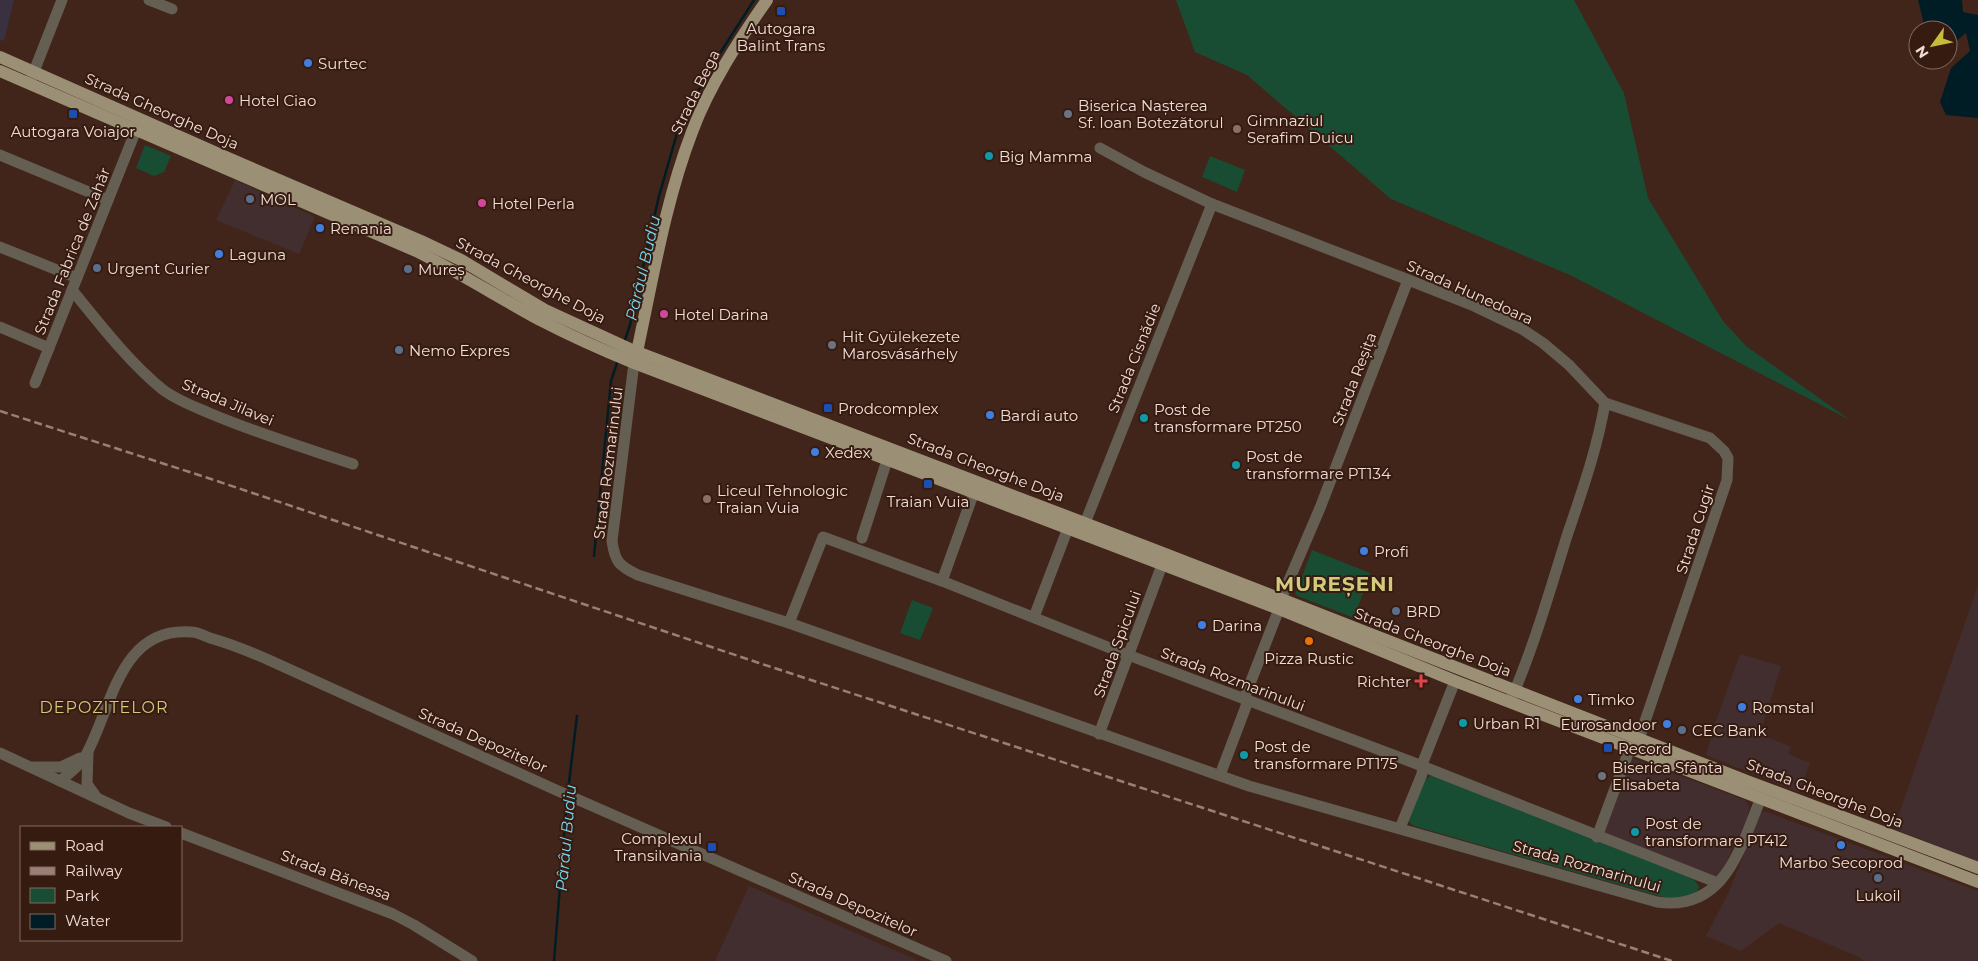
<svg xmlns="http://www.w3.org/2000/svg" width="1978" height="961" font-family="Montserrat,sans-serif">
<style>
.commercial{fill:#432e2f}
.medical{fill:#393040}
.green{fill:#184d34}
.water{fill:#001c24}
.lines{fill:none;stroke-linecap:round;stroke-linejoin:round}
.stream{stroke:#001c24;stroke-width:2.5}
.minor{stroke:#645f52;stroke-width:11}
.major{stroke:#9b9076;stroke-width:12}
.rail{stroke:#988077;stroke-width:2.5;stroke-dasharray:8 4;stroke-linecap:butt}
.transit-dot{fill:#1a4fb4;stroke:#361b11;stroke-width:2}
.shop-dot{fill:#3f7fe0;stroke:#361b11;stroke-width:2}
.hotel-dot{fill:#d1479c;stroke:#361b11;stroke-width:2}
.worship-dot{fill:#6b7280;stroke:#361b11;stroke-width:2}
.education-dot{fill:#8d6e63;stroke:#361b11;stroke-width:2}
.culture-dot{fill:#0f9aa8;stroke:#361b11;stroke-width:2}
.service-dot{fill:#5c6f8a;stroke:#361b11;stroke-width:2}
.food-dot{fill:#e8710a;stroke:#361b11;stroke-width:2}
.health-dot{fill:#e0444e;stroke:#361b11;stroke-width:2}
.labels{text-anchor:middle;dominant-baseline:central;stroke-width:4;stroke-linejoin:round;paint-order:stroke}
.poi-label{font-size:15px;fill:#f1ddd6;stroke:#361b11;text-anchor:start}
.street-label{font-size:15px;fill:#f1ddd6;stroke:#361b11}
.water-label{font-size:16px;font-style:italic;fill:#75dbf5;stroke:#361b11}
.neighbourhood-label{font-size:16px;letter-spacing:1px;fill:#d2cb7d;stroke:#361b11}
.district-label{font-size:20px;font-weight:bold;letter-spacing:1px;fill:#d2cb7d;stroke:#361b11}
</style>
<rect width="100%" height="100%" fill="#41251a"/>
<g class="commercial">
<polygon points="235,180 315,217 299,254 216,220"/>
<polygon points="1978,585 1978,862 1894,829"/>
<polygon points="1740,654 1781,666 1760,734 1791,747 1788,754 1810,763 1799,792 1706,755 1716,721"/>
<polygon points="1629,757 1745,800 1749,806 1748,816 1722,872 1716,878 1600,833"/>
<polygon points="1764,811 1978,891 1978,961 1865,961 1859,957 1779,923 1741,951 1706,936 1729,892 1760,814"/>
<polygon points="749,886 919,961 715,961"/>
</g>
<polygon class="medical" points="0,0 14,0 4,41 0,40"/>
<g class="green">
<polygon points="1176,0 1574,0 1624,93 1648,198 1723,321 1746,346 1850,420 1572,276 1391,199 1247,75 1195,52"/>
<polygon points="145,145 171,156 164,172 154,176 136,168"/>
<polygon points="1210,156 1245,170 1237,192 1202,177"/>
<polygon points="1312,550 1370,573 1354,618 1295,595"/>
<polygon points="912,600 933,608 920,640 900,633"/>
<path d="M1430,776H1435L1694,879L1699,887C1696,901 1669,898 1659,896L1414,826L1409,822V818L1423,781Z"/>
</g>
<polygon class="water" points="1918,0 1962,0 1963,12 1978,15 1978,118 1946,115 1940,102 1951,68 1970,51 1966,33 1948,48 1948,30 1921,30 1923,20"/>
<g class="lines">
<g class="stream">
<polyline points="624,343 630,325 659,196 680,123 717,58 754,0"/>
<polyline points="594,556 611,381 618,360"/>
<polyline points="568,791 577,716"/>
<polyline points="554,961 567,799"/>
</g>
<g class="minor">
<polyline points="149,0 172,9"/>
<polyline points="31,79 62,0"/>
<polyline points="1100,148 1144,172 1212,204 1406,279 1474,306 1522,329 1543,343 1569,365 1605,403 1710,438 1724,451 1728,458 1727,480 1639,739"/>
<polyline points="0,155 108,200"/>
<polyline points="0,247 77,278"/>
<path d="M72,290C100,324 128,361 162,389C176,400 193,406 209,413C256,433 305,448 353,464"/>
<polyline points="0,327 49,348"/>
<path d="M634,363L612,541C615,562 619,566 638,575L789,623L1249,786L1657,902C1725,912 1740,848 1761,798"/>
<polyline points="35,383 136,130"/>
<polyline points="1085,523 1212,204"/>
<polyline points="862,538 890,451"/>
<polyline points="942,581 974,492"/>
<polyline points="1281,599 1320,508 1408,280"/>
<polyline points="1034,617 1068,528"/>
<polyline points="789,623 823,537 942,581 1115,650 1417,764 1718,883"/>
<polyline points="1244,699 1279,609"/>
<path d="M1510,702C1533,649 1549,594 1566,539C1581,494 1597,450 1605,403"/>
<polyline points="1099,734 1162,565"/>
<polyline points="0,753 129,813 166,827"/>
<polyline points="88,753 87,784 97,798"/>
<polyline points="33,767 61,767 80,758"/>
<polyline points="1220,775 1248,701"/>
<path d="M60,781C70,773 82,764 88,751C113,703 121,626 192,632C198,632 204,636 210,638C231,644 251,652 271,661L556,790L946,961"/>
<polyline points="1400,828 1422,774 1423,762 1455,681"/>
<polyline points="181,833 393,914 414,925 472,961"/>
<polyline points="1597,837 1630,748"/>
</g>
<g class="major">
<polyline points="0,57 221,155 421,241 461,260 545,310 632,350 1163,553 1747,781 1978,868"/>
<path d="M0,71L416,251C458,272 498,297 540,320C571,336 602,350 634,363L1279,609L1455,681L1978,882"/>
<path d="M635,361C652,284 664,205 692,132C709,86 739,40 767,0"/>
</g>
<polyline class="rail" points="0,411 205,477 759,663 1672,961"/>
</g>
<g class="transit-dot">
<rect x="776" y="6" width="10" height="10" rx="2.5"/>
<rect x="68" y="109" width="10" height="10" rx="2.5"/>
<rect x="823" y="403" width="10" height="10" rx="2.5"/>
<rect x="923" y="479" width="10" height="10" rx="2.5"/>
<rect x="1603" y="743" width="10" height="10" rx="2.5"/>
<rect x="707" y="842" width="10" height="10" rx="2.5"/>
</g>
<g class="shop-dot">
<circle cx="308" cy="63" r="5"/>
<circle cx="320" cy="228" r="5"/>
<circle cx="219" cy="254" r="5"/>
<circle cx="990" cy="415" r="5"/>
<circle cx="815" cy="452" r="5"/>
<circle cx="1364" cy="551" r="5"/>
<circle cx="1202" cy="625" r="5"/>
<circle cx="1578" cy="699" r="5"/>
<circle cx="1742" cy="707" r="5"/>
<circle cx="1667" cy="724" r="5"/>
<circle cx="1841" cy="845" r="5"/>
</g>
<g class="hotel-dot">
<circle cx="229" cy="100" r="5"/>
<circle cx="482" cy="203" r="5"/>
<circle cx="664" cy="314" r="5"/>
</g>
<g class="worship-dot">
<circle cx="1068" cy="114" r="5"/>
<circle cx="832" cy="345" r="5"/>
<circle cx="1602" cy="776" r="5"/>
</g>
<g class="education-dot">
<circle cx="1237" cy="129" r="5"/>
<circle cx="707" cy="499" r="5"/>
</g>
<g class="culture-dot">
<circle cx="989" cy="156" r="5"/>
<circle cx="1144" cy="418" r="5"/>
<circle cx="1236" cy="465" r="5"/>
<circle cx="1463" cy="723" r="5"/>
<circle cx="1244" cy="755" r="5"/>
<circle cx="1635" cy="832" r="5"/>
</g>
<g class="service-dot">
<circle cx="250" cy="199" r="5"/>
<circle cx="97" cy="268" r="5"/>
<circle cx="408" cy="269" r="5"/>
<circle cx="399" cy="350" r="5"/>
<circle cx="1396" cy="611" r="5"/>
<circle cx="1682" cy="730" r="5"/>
<circle cx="1878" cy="878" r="5"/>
</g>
<circle class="food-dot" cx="1309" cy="641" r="5"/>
<path class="health-dot" d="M1418.5 673.5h5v5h5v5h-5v5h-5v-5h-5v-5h5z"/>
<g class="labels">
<g class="poi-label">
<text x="781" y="28" text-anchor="middle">Autogara<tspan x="781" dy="17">Balint Trans</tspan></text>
<text x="318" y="63">Surtec</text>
<text x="239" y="100">Hotel Ciao</text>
<text x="1078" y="105">Biserica Nașterea<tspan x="1078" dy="17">Sf. Ioan Botezătorul</tspan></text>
<text x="1247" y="120">Gimnaziul<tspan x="1247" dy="17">Serafim Duicu</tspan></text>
<text x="73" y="131" text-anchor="middle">Autogara Voiajor</text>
<text x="999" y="156">Big Mamma</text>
<text x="260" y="199">MOL</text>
<text x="492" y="203">Hotel Perla</text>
<text x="330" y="228">Renania</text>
<text x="229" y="254">Laguna</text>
<text x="107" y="268">Urgent Curier</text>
<text x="418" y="269">Mureș</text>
<text x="674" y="314">Hotel Darina</text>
<text x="842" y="336">Hit Gyülekezete<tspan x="842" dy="17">Marosvásárhely</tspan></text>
<text x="409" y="350">Nemo Expres</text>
<text x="838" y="408">Prodcomplex</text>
<text x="1154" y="409">Post de<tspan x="1154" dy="17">transformare PT250</tspan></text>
<text x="1000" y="415">Bardi auto</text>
<text x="825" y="452">Xedex</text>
<text x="1246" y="456">Post de<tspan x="1246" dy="17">transformare PT134</tspan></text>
<text x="717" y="490">Liceul Tehnologic<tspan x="717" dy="17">Traian Vuia</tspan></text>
<text x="928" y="501" text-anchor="middle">Traian Vuia</text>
<text x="1374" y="551">Profi</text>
<text x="1406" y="611">BRD</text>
<text x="1212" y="625">Darina</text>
<text x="1309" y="658" text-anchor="middle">Pizza Rustic</text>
<text x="1411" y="681" text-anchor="end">Richter</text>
<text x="1588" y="699">Timko</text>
<text x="1752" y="707">Romstal</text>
<text x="1473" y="723">Urban R1</text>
<text x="1657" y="724" text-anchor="end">Eurosandoor</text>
<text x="1692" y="730">CEC Bank</text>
<text x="1254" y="746">Post de<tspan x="1254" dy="17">transformare PT175</tspan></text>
<text x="1618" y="748">Record</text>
<text x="1612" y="767">Biserica Sfânta<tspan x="1612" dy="17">Elisabeta</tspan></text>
<text x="1645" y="823">Post de<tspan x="1645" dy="17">transformare PT412</tspan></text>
<text x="702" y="838" text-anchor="end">Complexul<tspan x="702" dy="17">Transilvania</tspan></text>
<text x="1841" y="862" text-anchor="middle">Marbo Secoprod</text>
<text x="1878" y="895" text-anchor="middle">Lukoil</text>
</g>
<g class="street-label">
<text transform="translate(695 92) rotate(-64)">Strada Bega</text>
<text transform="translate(162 111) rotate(24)">Strada Gheorghe Doja</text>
<text transform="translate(72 251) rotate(-68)">Strada Fabrica de Zahăr</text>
<text transform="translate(531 280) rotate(28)">Strada Gheorghe Doja</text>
<text transform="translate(1470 292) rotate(24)">Strada Hunedoara</text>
<text transform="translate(1134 358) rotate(-68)">Strada Cisnădie</text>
<text transform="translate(1354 379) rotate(-69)">Strada Reșița</text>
<text transform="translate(228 402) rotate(23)">Strada Jilavei</text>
<text transform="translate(608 463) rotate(-83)">Strada Rozmarinului</text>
<text transform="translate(986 467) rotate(21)">Strada Gheorghe Doja</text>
<text transform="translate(1695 529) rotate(-72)">Strada Cugir</text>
<text transform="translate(1433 642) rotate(21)">Strada Gheorghe Doja</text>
<text transform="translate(1117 644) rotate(-70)">Strada Spicului</text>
<text transform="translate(1233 679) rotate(21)">Strada Rozmarinului</text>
<text transform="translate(483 740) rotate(24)">Strada Depozitelor</text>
<text transform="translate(1825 793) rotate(21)">Strada Gheorghe Doja</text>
<text transform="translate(1587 866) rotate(16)">Strada Rozmarinului</text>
<text transform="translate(336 875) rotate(21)">Strada Băneasa</text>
<text transform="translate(853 904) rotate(24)">Strada Depozitelor</text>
</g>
<g class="water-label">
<text transform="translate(643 268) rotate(-77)">Pârâul Budiu</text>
<text transform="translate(566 838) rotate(-85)">Pârâul Budiu</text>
</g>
<g class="neighbourhood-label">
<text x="104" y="707">DEPOZITELOR</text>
</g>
<g class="district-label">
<text x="1335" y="584">MUREȘENI</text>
</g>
</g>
<rect x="20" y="826" width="162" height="115" fill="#361b11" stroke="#816960"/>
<rect x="30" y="842" width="25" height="8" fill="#9b9076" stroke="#816960"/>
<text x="65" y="851" font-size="15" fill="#f1ddd6">Road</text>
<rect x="30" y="867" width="25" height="8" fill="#988077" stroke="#816960"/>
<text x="65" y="876" font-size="15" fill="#f1ddd6">Railway</text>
<rect x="30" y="888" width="25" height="15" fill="#184d34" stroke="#816960"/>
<text x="65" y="901" font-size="15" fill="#f1ddd6">Park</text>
<rect x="30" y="914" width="25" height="15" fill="#001c24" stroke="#816960"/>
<text x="65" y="926" font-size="15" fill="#f1ddd6">Water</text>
<g transform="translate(1933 45) rotate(237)"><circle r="24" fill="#361b11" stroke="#816960"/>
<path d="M0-4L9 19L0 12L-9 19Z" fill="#c7bb3c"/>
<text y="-8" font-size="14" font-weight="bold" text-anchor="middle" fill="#f1ddd6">N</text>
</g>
</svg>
